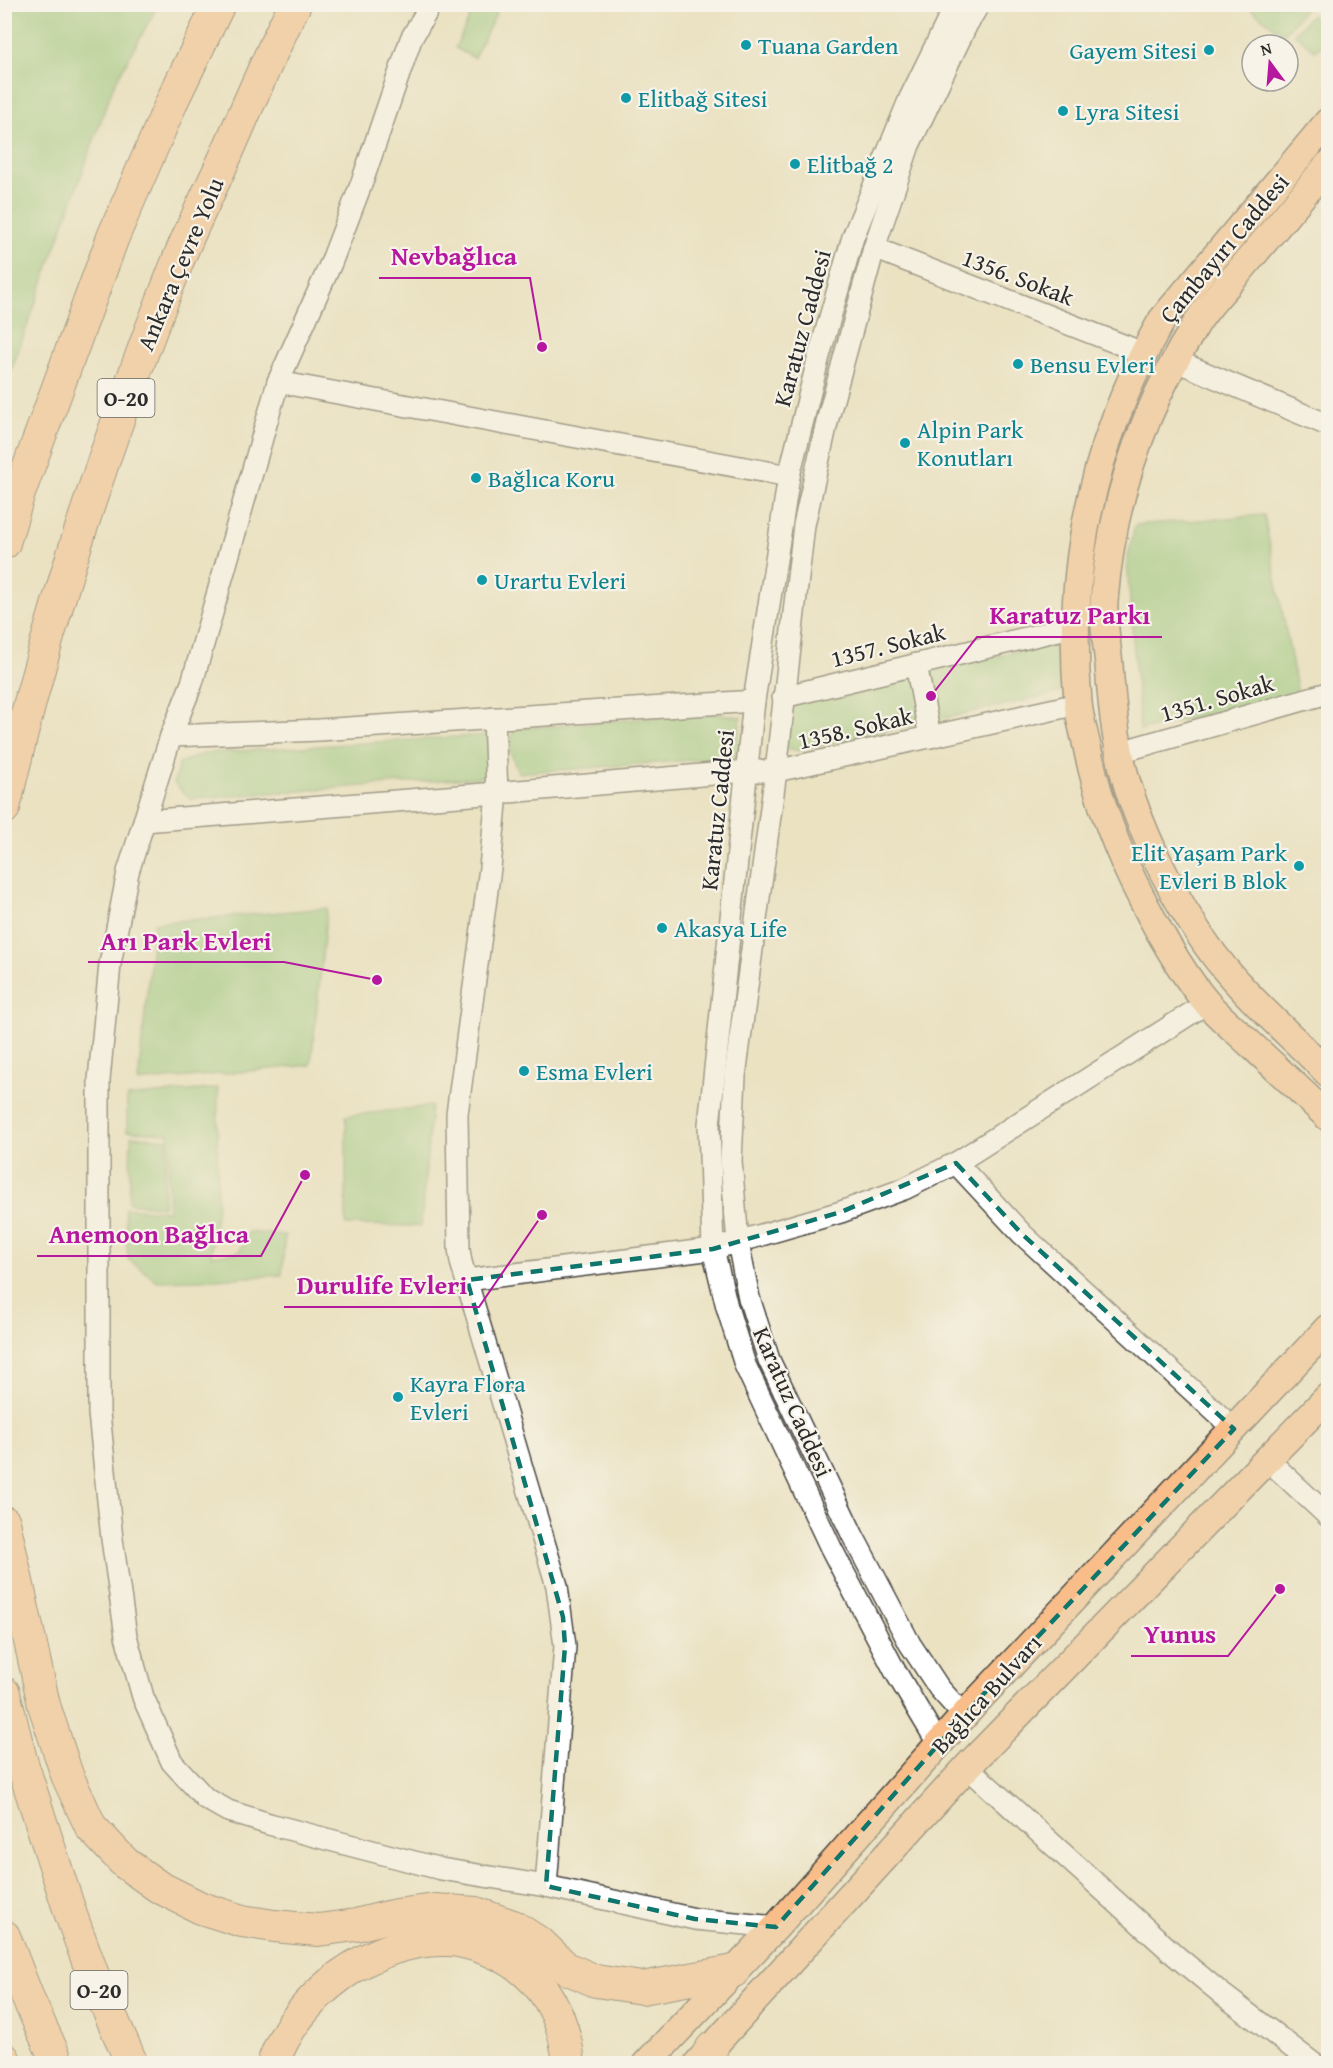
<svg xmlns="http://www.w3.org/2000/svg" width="1333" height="2068" font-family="'Gentium Book Plus',serif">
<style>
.green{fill:#8ec67a;stroke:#5c7852;stroke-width:1.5}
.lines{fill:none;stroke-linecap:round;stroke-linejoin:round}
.minor-casing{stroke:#484642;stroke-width:24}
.major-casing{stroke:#484642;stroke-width:30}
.highway-casing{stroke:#484642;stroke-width:34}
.minor{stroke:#fff;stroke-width:21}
.major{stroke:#f8bd89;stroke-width:27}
.highway{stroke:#f8bd89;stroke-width:32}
.marked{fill:none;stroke:#0f766e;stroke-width:4.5;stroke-dasharray:12 8;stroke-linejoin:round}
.culture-dot{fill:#0f9aa8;stroke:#f7f3e8;stroke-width:2}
.labels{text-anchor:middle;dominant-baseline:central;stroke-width:4.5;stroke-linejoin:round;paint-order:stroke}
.shield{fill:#f7f3e8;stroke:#686764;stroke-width:1.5}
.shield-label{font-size:22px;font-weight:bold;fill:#2b2b2b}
.culture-label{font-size:24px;fill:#0d838f;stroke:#f7f3e8;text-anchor:start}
.street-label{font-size:24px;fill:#2b2b2b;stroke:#f7f3e8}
.leader{fill:none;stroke:#b5179e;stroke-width:2}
.callout-dot{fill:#b5179e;stroke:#f7f3e8;stroke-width:2}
.callout-label{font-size:26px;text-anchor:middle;font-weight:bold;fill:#b5179e;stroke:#f7f3e8;stroke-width:4.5;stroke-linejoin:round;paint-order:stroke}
</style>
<rect width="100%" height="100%" fill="#f7f3e8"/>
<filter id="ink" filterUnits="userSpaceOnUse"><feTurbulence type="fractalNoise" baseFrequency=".0167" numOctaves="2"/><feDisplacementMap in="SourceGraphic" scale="12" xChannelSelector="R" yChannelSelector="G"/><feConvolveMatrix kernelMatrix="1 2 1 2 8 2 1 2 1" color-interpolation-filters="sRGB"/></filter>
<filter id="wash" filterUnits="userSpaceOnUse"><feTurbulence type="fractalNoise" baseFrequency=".008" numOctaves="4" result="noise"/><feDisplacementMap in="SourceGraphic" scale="24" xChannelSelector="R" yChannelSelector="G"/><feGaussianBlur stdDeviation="1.35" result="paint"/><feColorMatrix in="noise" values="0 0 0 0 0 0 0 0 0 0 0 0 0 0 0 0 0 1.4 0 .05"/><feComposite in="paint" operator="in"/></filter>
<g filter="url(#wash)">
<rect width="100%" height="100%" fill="#ebe2c2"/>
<g class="green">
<polygon points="5,4 158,5 113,87 5,388"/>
<polygon points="476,5 481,5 497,12 474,58 455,48"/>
<polygon points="1245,5 1308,5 1284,34"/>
<polygon points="1311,15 1328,28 1328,37 1316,51 1294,34"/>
<polygon points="1264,515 1298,694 1140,730 1127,561 1135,525"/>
<polygon points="1057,642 1062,692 799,751 785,748 788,708 801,700"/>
<polygon points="714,713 741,717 737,757 518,773 509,748 514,729"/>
<polygon points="488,735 491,759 484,777 190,799 174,783 179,763 206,753"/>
<polygon points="327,908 311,1065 138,1082 154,923"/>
<polygon points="218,1088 217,1205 211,1256 239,1252 248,1232 285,1235 282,1275 198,1280 157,1281 128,1259 125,1208 168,1211 169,1133 127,1131 127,1097"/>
<polygon points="431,1106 421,1226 346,1225 346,1116"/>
<polygon points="131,1136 167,1139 163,1207 129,1203"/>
</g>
</g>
<g filter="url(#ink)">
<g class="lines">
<g class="minor-casing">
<g id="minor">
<polyline points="431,4 411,39 362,182 331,263 278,382 192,683 171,736 128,872 110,964 99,1080 99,1413 112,1539 126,1636 143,1697 172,1762 205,1798 228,1811 269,1824 441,1869 546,1886 695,1919 776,1927"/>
<polyline points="874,248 1143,353"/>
<polyline points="1174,360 1328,425"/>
<polyline points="278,382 789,476"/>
<polyline points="916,664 930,737"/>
<polyline points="783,697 1075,626"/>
<polyline points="171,736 319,730 754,701"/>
<polyline points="1120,752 1328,693"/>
<polyline points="144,821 497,793 494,718"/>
<polyline points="956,1163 1022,1234 1234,1429"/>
<polyline points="467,1280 713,1249 841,1212 904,1189 956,1163 1207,1003"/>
<polyline points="1267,1459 1328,1516"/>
<polyline points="965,1717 939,1688 910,1644 853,1536 769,1360 749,1298 738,1242 731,1161 735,1076 776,771 804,525 828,418 874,248 909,145 967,24 979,4"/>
<polyline points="939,1745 895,1671 831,1548 745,1365 727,1307 713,1249 709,1125 754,701 789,476 819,356 853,237 910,98 956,4"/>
<polyline points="967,1767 1176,1956 1222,1994 1314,2064"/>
<polyline points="546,1886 565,1646 557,1586 461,1262 459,1249 457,1114 490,868 497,793 747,771 776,771 1078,704"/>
</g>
</g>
<g class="major-casing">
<g id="major">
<path d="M1328,122L1162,320C1094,438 1066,567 1078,702C1079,716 1083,729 1086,742C1097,798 1116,849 1142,899C1159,932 1183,975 1207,1003C1218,1016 1233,1028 1246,1040C1274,1066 1301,1091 1328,1117"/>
<path d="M1328,165C1298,201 1268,237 1238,273C1223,290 1206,307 1195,326C1143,410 1111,504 1104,602C1103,623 1107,645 1109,665C1112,709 1117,757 1132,799C1149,848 1176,901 1206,944C1239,992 1287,1031 1328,1073"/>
<polyline points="698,2063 967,1767 1328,1397"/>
<polyline points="646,2064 776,1927 978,1700 1328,1328"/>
</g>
</g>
<g class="highway-casing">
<g id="highway">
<polyline points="4,543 18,496 113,237 174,97 219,4"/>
<path d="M4,808C46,623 105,444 175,268C190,229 210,191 227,153C249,103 270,53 295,4"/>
<polyline points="4,1522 44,1705 67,1775 91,1827 125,1863 159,1887 201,1908 242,1921 274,1926 318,1930 356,1925 396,1915 435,1910 476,1913 513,1926 541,1944 566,1968 596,1981 642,1988 734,1971"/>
<polyline points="4,1693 21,1760 71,1915 93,1975 132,2064"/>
<polyline points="4,1936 29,2001 58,2064"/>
<polyline points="4,2059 6,2064"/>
<path d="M273,2064C295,1996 374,1937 447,1940C462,1940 476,1945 491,1951C540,1971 564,2012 569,2064"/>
<polyline points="702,2064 712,2048"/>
</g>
</g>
<use href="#minor" class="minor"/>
<use href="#major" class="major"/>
<use href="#highway" class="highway"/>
</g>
</g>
<path d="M0 0H1333V2068H0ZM956,1163L1022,1234L1234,1429L978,1700L776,1927L695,1919L546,1886L565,1646L563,1617L467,1280L713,1249L841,1212Z" fill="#ebe2c2" fill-opacity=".55" fill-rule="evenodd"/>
<path class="marked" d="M956,1163L1022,1234L1234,1429L978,1700L776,1927L695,1919L546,1886L565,1646L563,1617L467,1280L713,1249L841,1212Z"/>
<g class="culture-dot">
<circle cx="746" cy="45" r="6"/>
<circle cx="1209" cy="50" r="6"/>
<circle cx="626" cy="98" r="6"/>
<circle cx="1063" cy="111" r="6"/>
<circle cx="795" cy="164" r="6"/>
<circle cx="1018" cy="364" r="6"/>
<circle cx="905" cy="443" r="6"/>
<circle cx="476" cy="478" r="6"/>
<circle cx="482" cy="580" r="6"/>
<circle cx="1299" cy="866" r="6"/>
<circle cx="662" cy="928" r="6"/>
<circle cx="524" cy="1071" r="6"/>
<circle cx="398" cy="1397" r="6"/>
</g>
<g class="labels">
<g class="shield">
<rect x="97.5" y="379" width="57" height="38" rx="4.5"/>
<rect x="70.5" y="1971" width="57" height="38" rx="4.5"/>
</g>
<g class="shield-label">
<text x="126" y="398">O-20</text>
<text x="99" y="1990">O-20</text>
</g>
<g class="culture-label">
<text x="758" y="45">Tuana Garden</text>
<text x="1197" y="50" text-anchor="end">Gayem Sitesi</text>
<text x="638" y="98">Elitbağ Sitesi</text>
<text x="1075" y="111">Lyra Sitesi</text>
<text x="807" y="164">Elitbağ 2</text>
<text x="1030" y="364">Bensu Evleri</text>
<text x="917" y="429">Alpin Park<tspan x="917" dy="28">Konutları</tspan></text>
<text x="488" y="478">Bağlıca Koru</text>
<text x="494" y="580">Urartu Evleri</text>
<text x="1287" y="852" text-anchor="end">Elit Yaşam Park<tspan x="1287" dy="28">Evleri B Blok</tspan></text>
<text x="674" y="928">Akasya Life</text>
<text x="536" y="1071">Esma Evleri</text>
<text x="410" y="1383">Kayra Flora<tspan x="410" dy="28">Evleri</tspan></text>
</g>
<g class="street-label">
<text transform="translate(1224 248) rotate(-50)">Çambayırı Caddesi</text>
<text transform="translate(180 264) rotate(-67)">Ankara Çevre Yolu</text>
<text transform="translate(1018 277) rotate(21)">1356. Sokak</text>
<text transform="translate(802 328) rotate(-75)">Karatuz Caddesi</text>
<text transform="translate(888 645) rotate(-14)">1357. Sokak</text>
<text transform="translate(1217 698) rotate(-16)">1351. Sokak</text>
<text transform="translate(855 728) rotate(-13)">1358. Sokak</text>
<text transform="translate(717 810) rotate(-84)">Karatuz Caddesi</text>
<text transform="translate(793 1402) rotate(66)">Karatuz Caddesi</text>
<text transform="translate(986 1694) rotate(-48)">Bağlıca Bulvarı</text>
</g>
</g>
<path class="leader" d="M542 347L530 278H379M931 696L977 637H1162M377 980L284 962H88M305 1175L261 1256H37M542 1215L479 1307H284M1280 1589L1228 1656H1131"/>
<g class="callout-dot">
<circle cx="542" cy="347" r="6"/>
<circle cx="931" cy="696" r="6"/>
<circle cx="377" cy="980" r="6"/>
<circle cx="305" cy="1175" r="6"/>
<circle cx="542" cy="1215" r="6"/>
<circle cx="1280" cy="1589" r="6"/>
</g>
<g class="callout-label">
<text x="454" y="265">Nevbağlıca</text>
<text x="1070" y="624">Karatuz Parkı</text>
<text x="186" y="950">Arı Park Evleri</text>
<text x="149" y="1243">Anemoon Bağlıca</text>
<text x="382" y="1294">Durulife Evleri</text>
<text x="1180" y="1643">Yunus</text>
</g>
<rect width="1333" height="2068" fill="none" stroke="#f7f3e8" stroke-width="24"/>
<g transform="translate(1270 63) rotate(344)"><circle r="28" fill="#f7f3e8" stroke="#a5a39c" stroke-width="1.5"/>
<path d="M0-4.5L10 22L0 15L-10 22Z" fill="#b5179e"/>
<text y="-9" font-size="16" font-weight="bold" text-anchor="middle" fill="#2b2b2b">N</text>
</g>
</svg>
